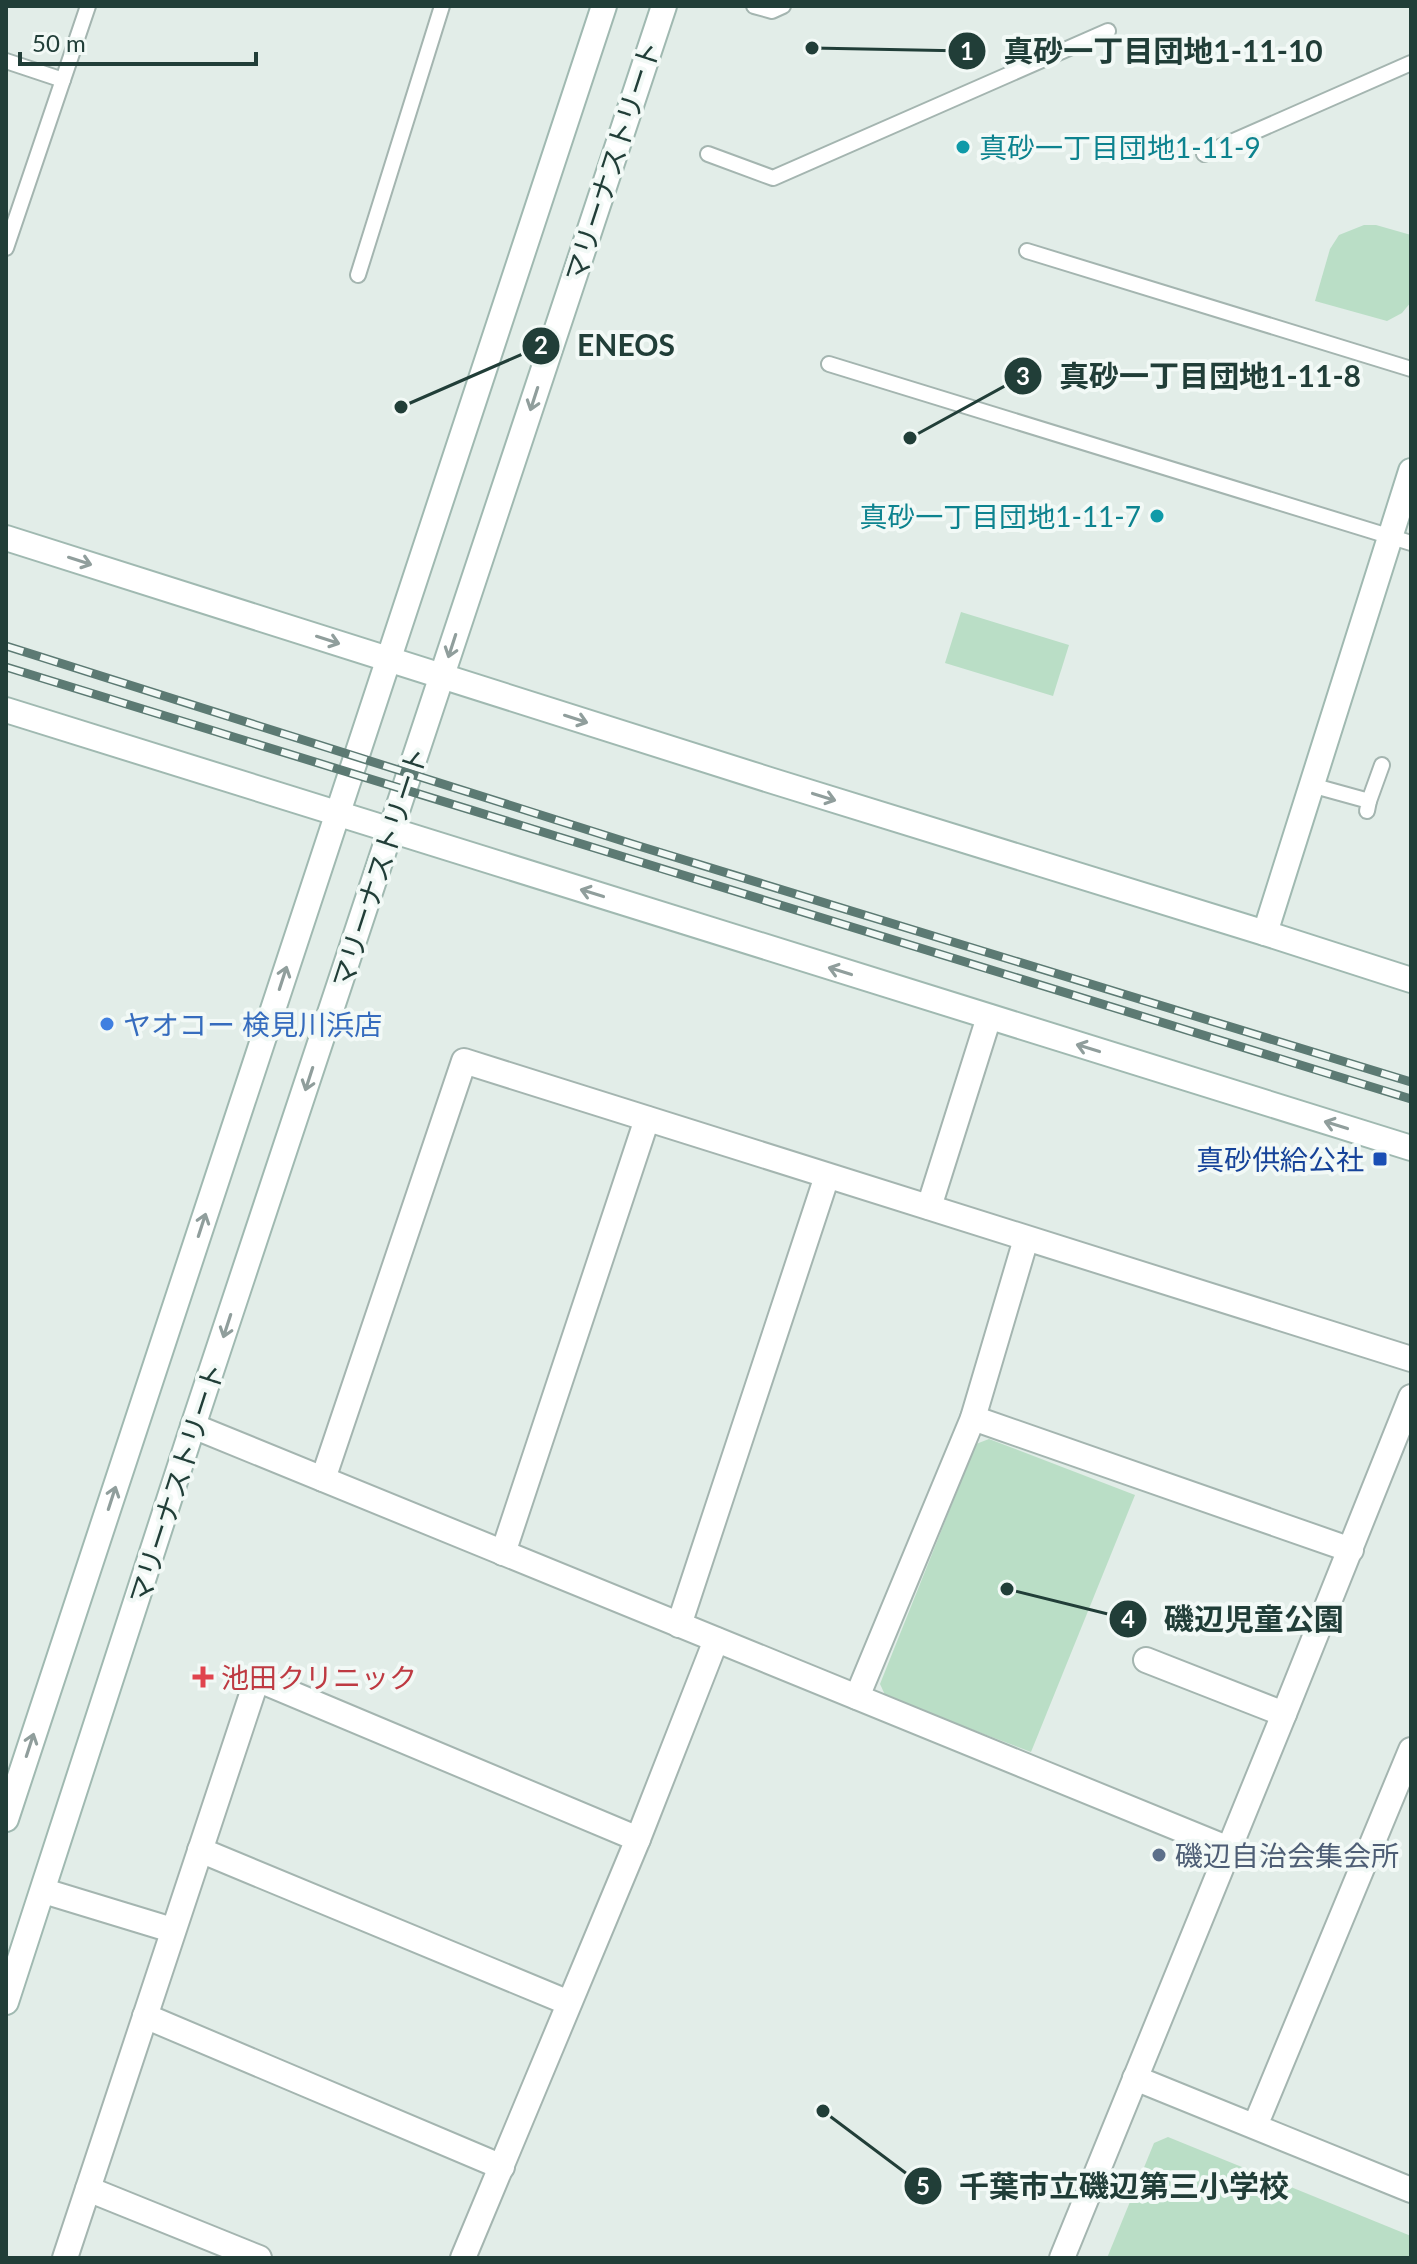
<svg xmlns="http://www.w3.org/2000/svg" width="1417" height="2264" font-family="Lato,'Noto Sans JP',sans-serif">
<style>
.green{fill:#badec6}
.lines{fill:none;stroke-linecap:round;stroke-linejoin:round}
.lane-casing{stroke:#a4b5b0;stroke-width:18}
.street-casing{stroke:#a4b5b0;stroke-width:28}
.secondary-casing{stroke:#a0b9b1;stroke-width:28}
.lane{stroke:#fff;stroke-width:14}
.street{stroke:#fff;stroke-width:24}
.secondary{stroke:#fff;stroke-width:24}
.rail-casing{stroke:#5c7a73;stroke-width:9}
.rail{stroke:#f2f9f6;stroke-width:6;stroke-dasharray:18;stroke-linecap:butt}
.oneway{stroke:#909e9c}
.culture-dot{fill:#0f9aa8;stroke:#f2f9f6;stroke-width:3}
.shop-dot{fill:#3f7fe0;stroke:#f2f9f6;stroke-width:3}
.transit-dot{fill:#1a4fb4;stroke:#f2f9f6;stroke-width:3}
.health-dot{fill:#e0444e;stroke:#f2f9f6;stroke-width:3}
.service-dot{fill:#5c6f8a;stroke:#f2f9f6;stroke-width:3}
.labels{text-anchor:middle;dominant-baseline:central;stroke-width:8;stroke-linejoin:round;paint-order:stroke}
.culture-label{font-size:28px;fill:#0d838f;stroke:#f2f9f6;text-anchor:start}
.street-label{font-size:28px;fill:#213e38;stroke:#f2f9f6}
.shop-label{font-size:28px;fill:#366cbe;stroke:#f2f9f6;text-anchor:start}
.transit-label{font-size:28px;fill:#164399;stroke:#f2f9f6;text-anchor:end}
.health-label{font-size:28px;fill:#be3a42;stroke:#f2f9f6;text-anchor:start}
.service-label{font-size:28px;fill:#4e5e75;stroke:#f2f9f6;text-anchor:start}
.leader{fill:none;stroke:#213e38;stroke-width:3}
.callout-dot{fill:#213e38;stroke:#f2f9f6;stroke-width:3}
.mark-label{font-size:24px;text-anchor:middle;font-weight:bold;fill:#fff}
.callout-label{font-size:30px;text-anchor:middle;font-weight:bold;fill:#213e38;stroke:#f2f9f6;stroke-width:8;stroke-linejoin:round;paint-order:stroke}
</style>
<rect width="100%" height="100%" fill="#e2ede8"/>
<g class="green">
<polygon points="1364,225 1376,225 1411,235 1411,302 1402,313 1387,321 1315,301 1330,249 1339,235"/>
<polygon points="961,612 1069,645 1053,696 945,663"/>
<polygon points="989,1439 1135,1495 1031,1752 886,1697 880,1684 976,1444"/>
<polygon points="1168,2137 1411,2236 1411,2258 1107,2258 1154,2143"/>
</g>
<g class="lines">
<g class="lane-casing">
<g id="lane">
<polyline points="754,6 772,11 783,6"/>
<polyline points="6,61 63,80"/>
<polyline points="708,154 773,178 1108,31"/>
<polyline points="1204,154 1411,63"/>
<polyline points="6,248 88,6"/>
<polyline points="1027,251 1411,369"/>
<polyline points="358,275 442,6"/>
<polyline points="829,364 1411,543"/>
<polyline points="1311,785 1369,801 1367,811"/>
<polyline points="1369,801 1382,765"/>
</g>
</g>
<g class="street-casing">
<g id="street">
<polyline points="929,1207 989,1017"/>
<polyline points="973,1418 1351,1550"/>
<polyline points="193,1426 1229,1849"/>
<polyline points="323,1479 464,1061 1411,1359"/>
<polyline points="503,1553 647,1119"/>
<polyline points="679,1625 827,1176"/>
<polyline points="1146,1660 1284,1714"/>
<polyline points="857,1697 973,1418 1026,1239"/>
<polyline points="200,1850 569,2003"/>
<polyline points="44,1891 172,1930"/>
<polyline points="145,2016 502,2167"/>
<polyline points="1135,2078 1411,2190"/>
<polyline points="1255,2126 1411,1750"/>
<polyline points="88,2189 259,2258"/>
<polyline points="65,2258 257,1679 638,1839"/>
<polyline points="463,2258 638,1839 716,1640"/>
<polyline points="1062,2258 1284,1714 1411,1397"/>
</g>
</g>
<g class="secondary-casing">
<g id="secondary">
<polyline points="6,538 776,782 1265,933 1411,980"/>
<polyline points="6,710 1411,1148"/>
<polyline points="1265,933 1411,471"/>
<polyline points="6,1819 604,6"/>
<polyline points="6,2002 193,1426 664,6"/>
</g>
</g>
<use href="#lane" class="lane"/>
<use href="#street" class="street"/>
<use href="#secondary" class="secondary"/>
<g class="rail-casing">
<g id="rail">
<polyline points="6,646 642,847 1411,1082"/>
<polyline points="6,667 1411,1099"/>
</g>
</g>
<use href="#rail" class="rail"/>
</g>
<defs><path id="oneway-shaft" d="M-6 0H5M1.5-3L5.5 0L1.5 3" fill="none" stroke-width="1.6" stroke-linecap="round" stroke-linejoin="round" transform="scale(2)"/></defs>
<g class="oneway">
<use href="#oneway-shaft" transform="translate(534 399) rotate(108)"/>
<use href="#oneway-shaft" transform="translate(80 561) rotate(18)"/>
<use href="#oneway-shaft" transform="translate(328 640) rotate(18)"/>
<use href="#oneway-shaft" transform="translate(452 646) rotate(108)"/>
<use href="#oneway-shaft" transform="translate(576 719) rotate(18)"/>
<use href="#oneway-shaft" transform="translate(824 797) rotate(17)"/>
<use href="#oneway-shaft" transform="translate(592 893) rotate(-163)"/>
<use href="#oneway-shaft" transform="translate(840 971) rotate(-163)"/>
<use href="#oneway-shaft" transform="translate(283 978) rotate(-72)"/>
<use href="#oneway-shaft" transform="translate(1088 1048) rotate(-163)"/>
<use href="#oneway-shaft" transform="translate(309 1079) rotate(108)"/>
<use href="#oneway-shaft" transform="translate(1336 1125) rotate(-163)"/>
<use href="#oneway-shaft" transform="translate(202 1225) rotate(-72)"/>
<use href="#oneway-shaft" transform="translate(227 1326) rotate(108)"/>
<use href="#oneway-shaft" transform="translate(112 1498) rotate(-72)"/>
<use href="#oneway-shaft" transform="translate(30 1745) rotate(-72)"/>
</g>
<g class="culture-dot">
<circle cx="963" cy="147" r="8"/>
<circle cx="1157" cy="516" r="8"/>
</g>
<circle class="shop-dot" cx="107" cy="1024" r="8"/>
<rect class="transit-dot" x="1372" y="1151" width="16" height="16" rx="4"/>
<path class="health-dot" d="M199 1665h8v8h8v8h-8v8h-8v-8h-8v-8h8z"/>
<circle class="service-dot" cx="1159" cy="1855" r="8"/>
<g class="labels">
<g class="culture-label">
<text x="979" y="147">真砂一丁目団地1-11-9</text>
<text x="1141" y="516" text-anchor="end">真砂一丁目団地1-11-7</text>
</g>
<g class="street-label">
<text transform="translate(612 161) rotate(-72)">マリーナストリート</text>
<text transform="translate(379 867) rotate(-72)">マリーナストリート</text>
<text transform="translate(176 1483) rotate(-72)">マリーナストリート</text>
</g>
<g class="shop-label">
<text x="123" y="1024">ヤオコー 検見川浜店</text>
</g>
<g class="transit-label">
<text x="1364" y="1159">真砂供給公社</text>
</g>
<g class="health-label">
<text x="221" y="1677">池田クリニック</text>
</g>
<g class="service-label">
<text x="1175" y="1855">磯辺自治会集会所</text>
</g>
</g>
<path class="leader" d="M812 48L967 51M401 407L541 346M910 438L1023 376M1007 1589L1128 1619M823 2111L923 2186"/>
<g class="callout-dot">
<circle cx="812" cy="48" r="8"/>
<circle cx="401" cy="407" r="8"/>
<circle cx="910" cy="438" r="8"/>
<circle cx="1007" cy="1589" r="8"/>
<circle cx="823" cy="2111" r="8"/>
<circle cx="967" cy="51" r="20"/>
<circle cx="541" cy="346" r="20"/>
<circle cx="1023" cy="376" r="20"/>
<circle cx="1128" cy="1619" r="20"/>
<circle cx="923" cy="2186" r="20"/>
</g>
<g class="mark-label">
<text x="967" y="60">1</text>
<text x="541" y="354">2</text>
<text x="1023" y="385">3</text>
<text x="1128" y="1628">4</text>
<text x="923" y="2195">5</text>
</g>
<g class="callout-label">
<text x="1163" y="62">真砂一丁目団地1-11-10</text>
<text x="626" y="356">ENEOS</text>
<text x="1210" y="387">真砂一丁目団地1-11-8</text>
<text x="1254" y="1630">磯辺児童公園</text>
<text x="1124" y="2197">千葉市立磯辺第三小学校</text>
</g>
<rect width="1417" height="2264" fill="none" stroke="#213e38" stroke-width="16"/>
<path d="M20 52v12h236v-12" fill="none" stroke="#213e38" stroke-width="4"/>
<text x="32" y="52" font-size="24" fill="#213e38" stroke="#f2f9f6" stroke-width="6" paint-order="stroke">50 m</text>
</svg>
